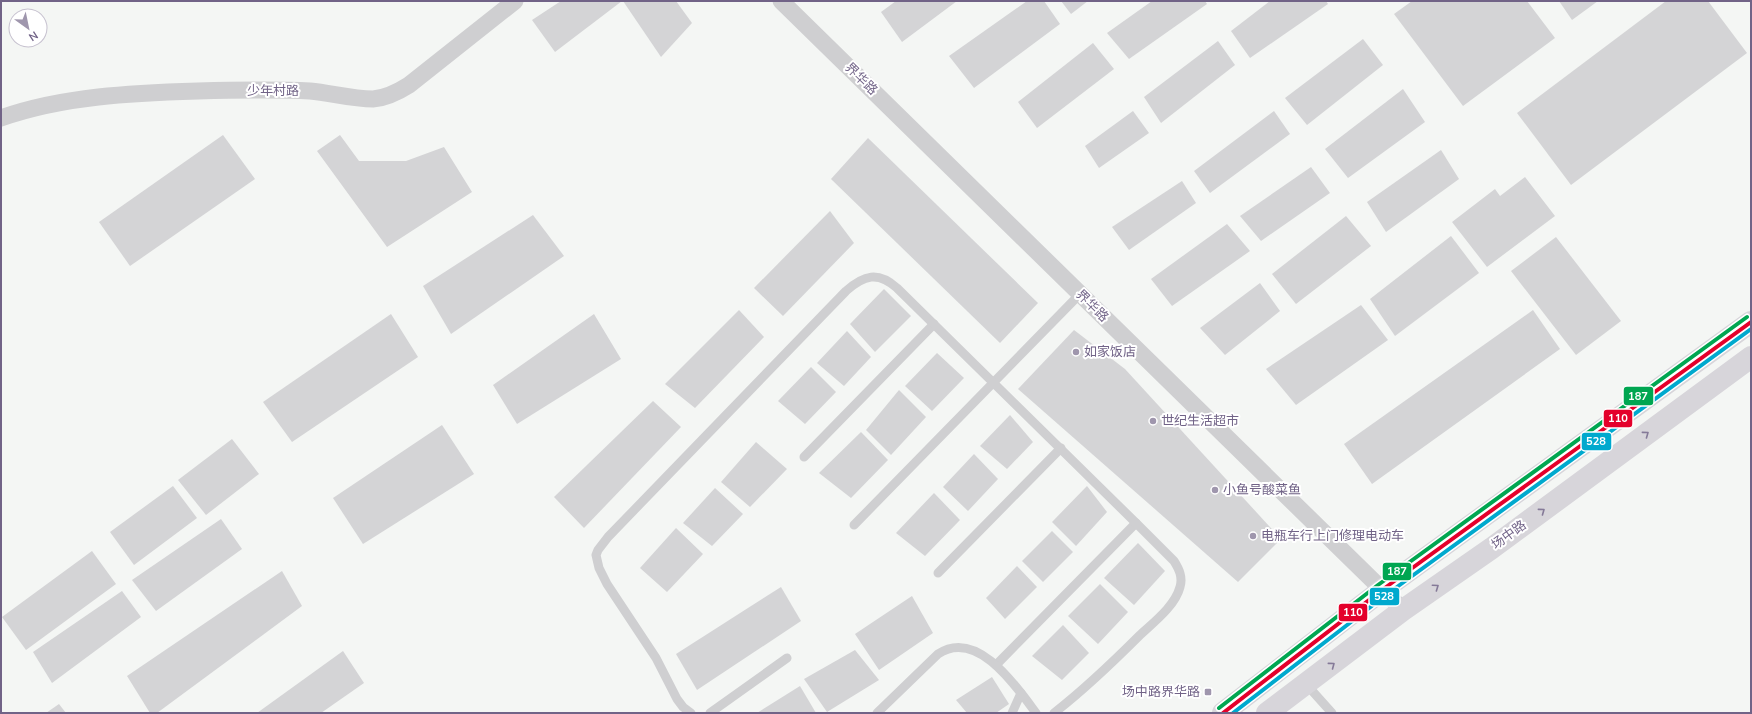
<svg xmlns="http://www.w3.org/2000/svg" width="1752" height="714" font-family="'Nunito Sans','Noto Sans SC',sans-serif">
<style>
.building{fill:#d4d4d6}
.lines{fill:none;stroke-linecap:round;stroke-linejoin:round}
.lane{stroke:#cfcfd1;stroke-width:9}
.street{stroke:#cfcfd1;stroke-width:17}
.primary{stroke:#d7d5da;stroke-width:22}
.bus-1-casing{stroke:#fff;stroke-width:7}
.bus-2-casing{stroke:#fff;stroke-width:7}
.bus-3-casing{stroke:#fff;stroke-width:7}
.bus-1{stroke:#e4002b;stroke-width:4}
.bus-2{stroke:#00a9ce;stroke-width:4}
.bus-3{stroke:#00a651;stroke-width:4}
.oneway{stroke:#857a98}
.poi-dot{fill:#9f96ad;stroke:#fff;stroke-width:1.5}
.labels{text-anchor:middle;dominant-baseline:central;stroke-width:4;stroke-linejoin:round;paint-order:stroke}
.street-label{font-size:13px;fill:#716387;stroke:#fff}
.poi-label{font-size:13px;fill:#716387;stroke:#fff;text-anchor:start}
.line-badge{stroke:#fff;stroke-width:1.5}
.badge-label{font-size:11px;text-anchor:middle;font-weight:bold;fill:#fff}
</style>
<rect width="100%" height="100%" fill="#f4f6f4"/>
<g class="building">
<polygon points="561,1 622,1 555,52 532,20"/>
<polygon points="623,1 676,1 692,23 661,57"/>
<polygon points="896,1 957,1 902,42 881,12"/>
<polygon points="1027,1 1044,1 1060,24 974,88 949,56"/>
<polygon points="1061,1 1088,1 1071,14"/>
<polygon points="1152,1 1205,1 1207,4 1129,59 1107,33"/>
<polygon points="1270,1 1326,1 1328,4 1250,58 1231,31"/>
<polygon points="1412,1 1527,1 1555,38 1463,106 1394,14"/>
<polygon points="1559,1 1598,1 1572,20"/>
<polygon points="1666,1 1708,1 1747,53 1571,185 1517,113"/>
<polygon points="1363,39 1383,65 1307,125 1285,98"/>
<polygon points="1218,41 1235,65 1161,123 1144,97"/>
<polygon points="1093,43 1114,69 1037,128 1018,102"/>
<polygon points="1403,89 1425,122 1348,178 1325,149"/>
<polygon points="1133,111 1149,133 1099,168 1085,146"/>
<polygon points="1274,111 1290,134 1210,193 1194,171"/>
<polygon points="223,135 255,179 130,266 99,222"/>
<polygon points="340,135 359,161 406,161 444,147 472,192 387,247 317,151"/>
<polygon points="868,138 1038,303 1000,343 831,179"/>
<polygon points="1441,150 1459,179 1386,232 1367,202"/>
<polygon points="1311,167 1330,193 1261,241 1240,216"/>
<polygon points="1525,177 1555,216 1487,267 1452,222 1495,189 1500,196"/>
<polygon points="1182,181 1196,203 1129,250 1112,227"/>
<polygon points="830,211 854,243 783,316 754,288"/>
<polygon points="533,215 564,256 451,334 423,286"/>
<polygon points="1346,216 1371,246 1296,304 1272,274"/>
<polygon points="1227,224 1250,251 1172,306 1151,279"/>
<polygon points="1451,236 1479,273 1395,336 1370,299"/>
<polygon points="1556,237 1621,321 1576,355 1511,271"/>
<polygon points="1260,283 1280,311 1225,355 1200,328"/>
<polygon points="884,289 911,316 875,352 850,324"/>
<polygon points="1361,305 1388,340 1296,405 1266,369"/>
<polygon points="739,310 764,337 695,408 665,384"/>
<polygon points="1533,310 1560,349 1372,484 1344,444"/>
<polygon points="391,314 418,357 292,442 263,402"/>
<polygon points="594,314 621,359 517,424 493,385"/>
<polygon points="1074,330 1125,369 1281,539 1238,582 1018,389"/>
<polygon points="847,331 871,357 844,386 817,363"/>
<polygon points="937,353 964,378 932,411 905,386"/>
<polygon points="811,367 836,392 805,424 778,401"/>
<polygon points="899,390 926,417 891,455 866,430"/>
<polygon points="653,401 681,427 584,528 554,497"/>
<polygon points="1010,415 1033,442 1007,469 980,446"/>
<polygon points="442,425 474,474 363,544 333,498"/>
<polygon points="861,432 888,460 851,498 819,473"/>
<polygon points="232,439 259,474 206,515 178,480"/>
<polygon points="756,442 787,469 750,507 721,482"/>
<polygon points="974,454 998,479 968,511 943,487"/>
<polygon points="173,486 197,518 134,565 110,532"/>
<polygon points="1087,486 1107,512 1076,546 1052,522"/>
<polygon points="715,488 743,514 712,546 683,523"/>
<polygon points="934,493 960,520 925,556 896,533"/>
<polygon points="221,519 242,549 156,611 132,580"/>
<polygon points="676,528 703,554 667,592 640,568"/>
<polygon points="1052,531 1073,552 1043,582 1022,561"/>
<polygon points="1138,543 1165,571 1134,605 1104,578"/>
<polygon points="92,551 116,584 26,650 2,617"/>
<polygon points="1017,566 1037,587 1005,619 986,598"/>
<polygon points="282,571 302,606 157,713 150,713 127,676"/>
<polygon points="1100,584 1128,612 1098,644 1068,616"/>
<polygon points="781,587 801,621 697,690 676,654"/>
<polygon points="122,591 141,617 52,683 33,652"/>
<polygon points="912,596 933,633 879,670 855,634"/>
<polygon points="1063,625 1089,653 1062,680 1032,656"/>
<polygon points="855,650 879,680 827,712 804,679"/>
<polygon points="343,651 364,683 321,713 257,713"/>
<polygon points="992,677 1009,704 996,713 967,713 956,700"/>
<polygon points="800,686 816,713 757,713"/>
<polygon points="59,704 66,713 46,713"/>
</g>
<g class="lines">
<g class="lane">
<polyline points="804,457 934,324"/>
<polyline points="854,525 1080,294"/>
<polyline points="938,573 1061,448"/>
<polyline points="996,665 1136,523"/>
<polyline points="1306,684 1332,713"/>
<path d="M691,713L683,707L677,699L656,658L607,584L599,568L596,555L598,550L608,537L846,291C864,275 878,271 897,288L1136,523L1174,561C1179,569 1183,577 1180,587C1175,606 1154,622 1140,635C1112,663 1085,689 1054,713"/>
<polyline points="710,713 787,658"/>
<path d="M877,713L938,654C977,628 1016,686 1036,713"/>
<polyline points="1012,713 1021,693"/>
</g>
<g class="street">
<polyline points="781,1 1403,610"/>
<path d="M1,118C63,96 133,93 198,91C235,90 273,89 310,91C331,93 352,99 373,99C387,98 398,92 409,85L515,1"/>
</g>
<g class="primary">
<polyline points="1223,713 1382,590 1751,322"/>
<polyline points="1267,713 1403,610 1492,548 1751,357"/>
</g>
<g class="bus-1-casing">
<polyline id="bus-1" points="1223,713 1382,590 1751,322"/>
</g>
<g class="bus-2-casing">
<polyline id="bus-2" points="1233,713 1386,595 1751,329"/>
</g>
<g class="bus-3-casing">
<polyline id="bus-3" points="1219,708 1378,585 1747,317"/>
</g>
<use href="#bus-1" class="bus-1"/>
<use href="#bus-2" class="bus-2"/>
<use href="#bus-3" class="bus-3"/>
</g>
<defs><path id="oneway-chevron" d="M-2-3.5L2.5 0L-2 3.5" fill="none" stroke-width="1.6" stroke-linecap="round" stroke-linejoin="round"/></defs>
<g class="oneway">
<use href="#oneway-chevron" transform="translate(1646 434) rotate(-36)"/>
<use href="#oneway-chevron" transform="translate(1542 511) rotate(-36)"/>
<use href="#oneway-chevron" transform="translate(1436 587) rotate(-35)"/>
<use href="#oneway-chevron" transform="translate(1332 665) rotate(-37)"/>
</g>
<g class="poi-dot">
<circle cx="1076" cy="352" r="4"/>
<circle cx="1153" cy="421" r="4"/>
<circle cx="1215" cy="490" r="4"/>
<circle cx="1253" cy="536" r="4"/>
<rect x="1204" y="688" width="8" height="8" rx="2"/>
</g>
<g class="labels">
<g class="street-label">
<text transform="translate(861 79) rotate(44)">界华路</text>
<text x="273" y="91">少年村路</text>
<text transform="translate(1092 306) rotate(44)">界华路</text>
<text transform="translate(1509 535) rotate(-36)">场中路</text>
</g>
<g class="poi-label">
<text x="1084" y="352">如家饭店</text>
<text x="1161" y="421">世纪生活超市</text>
<text x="1223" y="490">小鱼号酸菜鱼</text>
<text x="1261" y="536">电瓶车行上门修理电动车</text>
<text x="1200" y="692" text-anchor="end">场中路界华路</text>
</g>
</g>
<g class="line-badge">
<rect x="1623" y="386" width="31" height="20" rx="4" fill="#00a651"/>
<rect x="1603" y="409" width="30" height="19" rx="4" fill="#e4002b"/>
<rect x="1581" y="432" width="31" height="19" rx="4" fill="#00a9ce"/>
<rect x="1382" y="562" width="30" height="19" rx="4" fill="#00a651"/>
<rect x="1369" y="587" width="31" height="19" rx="4" fill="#00a9ce"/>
<rect x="1338" y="603" width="30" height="19" rx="4" fill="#e4002b"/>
</g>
<g class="badge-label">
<text x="1638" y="400">187</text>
<text x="1618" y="422">110</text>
<text x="1596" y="445">528</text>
<text x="1397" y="575">187</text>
<text x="1384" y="600">528</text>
<text x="1353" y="616">110</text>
</g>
<rect width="1752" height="714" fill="none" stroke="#716387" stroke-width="4"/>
<g transform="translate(28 28) rotate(147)"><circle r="19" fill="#ffffff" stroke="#c6c1cf"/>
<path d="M0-3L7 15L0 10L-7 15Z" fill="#9f96ad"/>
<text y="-6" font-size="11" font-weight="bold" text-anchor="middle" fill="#716387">N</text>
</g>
</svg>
